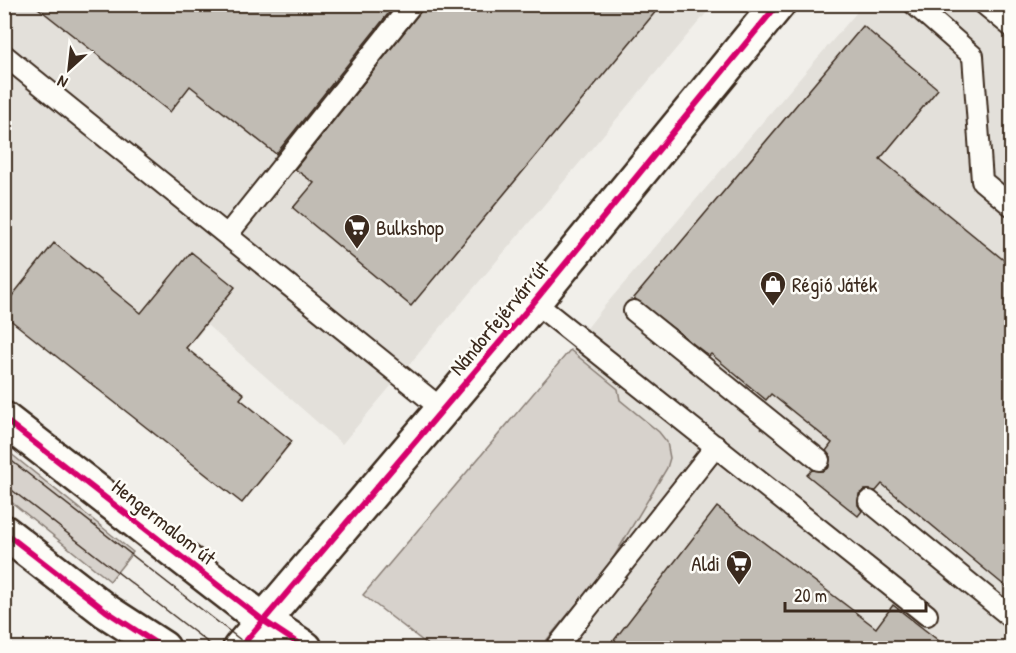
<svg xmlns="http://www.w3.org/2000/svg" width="1016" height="653" font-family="'Patrick Hand',sans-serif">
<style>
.built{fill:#e3e0da}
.green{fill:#d7d2cc;stroke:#897e75;stroke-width:1.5}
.building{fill:#c1bcb4;stroke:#3b2a1e;stroke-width:1.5}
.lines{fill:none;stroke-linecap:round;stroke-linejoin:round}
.lane-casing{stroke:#3b2a1e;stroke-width:24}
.street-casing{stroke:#3b2a1e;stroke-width:38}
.secondary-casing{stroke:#3b2a1e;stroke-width:38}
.lane{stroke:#fdfcf7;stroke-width:20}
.street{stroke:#fdfcf7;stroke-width:33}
.secondary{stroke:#fdfcf7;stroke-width:33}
.tram{stroke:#3b2a1e;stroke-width:1.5}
.cycleway-casing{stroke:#fdfcf7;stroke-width:10}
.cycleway{stroke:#d6006c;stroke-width:6}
.labels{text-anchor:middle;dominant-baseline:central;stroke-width:5;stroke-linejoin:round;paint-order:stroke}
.poi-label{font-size:21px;fill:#3b2a1e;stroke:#fdfcf7;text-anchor:start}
.street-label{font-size:21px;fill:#3b2a1e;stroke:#fdfcf7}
</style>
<rect width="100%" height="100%" fill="#f1efea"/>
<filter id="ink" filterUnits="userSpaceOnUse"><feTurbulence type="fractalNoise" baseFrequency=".0167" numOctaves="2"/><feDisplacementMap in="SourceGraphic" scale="12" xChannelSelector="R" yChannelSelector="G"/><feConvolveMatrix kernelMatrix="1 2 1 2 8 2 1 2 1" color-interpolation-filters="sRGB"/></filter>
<g filter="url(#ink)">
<g class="built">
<polygon points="4,5 713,5 342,444 207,325 132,416 5,315"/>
<polygon points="863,5 1011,5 1011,648 431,648 363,595 570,350 602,309"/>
</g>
<g class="green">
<polygon points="570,350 618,389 620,400 659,432 667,442 670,458 667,468 609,565 540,648 432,648 363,595"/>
<polygon points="5,449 133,552 110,581 5,497"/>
</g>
<g class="building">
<polygon points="33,4 396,4 276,154 190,86 170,112"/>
<polygon points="424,4 662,4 411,306 293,208 314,183 295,169 421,11"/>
<polygon points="863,26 938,89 880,159 1011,266 1011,591 882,484 876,491 865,490 859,494 858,505 862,511 858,516 807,475 812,470 823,471 829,467 830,456 826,451 832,443 771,394 766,400 711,354 709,356 634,298"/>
<polygon points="54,243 141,313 191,252 235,287 186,348 244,394 240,399 292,441 242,503 4,315 4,306"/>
<polygon points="717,507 876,628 893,605 948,648 608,648"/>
</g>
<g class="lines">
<g class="lane-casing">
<g id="lane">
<polyline points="914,4 973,56 982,181 1012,206"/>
<polyline points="984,4 1012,27"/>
<polyline points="4,55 443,410"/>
<polyline points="228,234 412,4"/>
<polyline points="534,302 927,615"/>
<polyline points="634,311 819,460"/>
<polyline points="869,501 1012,618"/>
<polyline points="556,648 716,446"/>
</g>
</g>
<g class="street-casing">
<polyline id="street" points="240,648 534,302 778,4"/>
</g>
<g class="secondary-casing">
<g id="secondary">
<polyline points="4,419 264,621 305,648"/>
<polyline points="4,532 106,611 163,648"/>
</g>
</g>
<use href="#lane" class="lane"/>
<use href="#street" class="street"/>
<use href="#secondary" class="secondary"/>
<g class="tram">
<polyline points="4,455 251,648"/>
<polyline points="4,484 215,648"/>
</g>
<g class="cycleway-casing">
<g id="cycleway">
<polyline points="4,419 264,621 305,648"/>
<polyline points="4,532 106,611 163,648"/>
<polyline points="240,648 534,302 778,4"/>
</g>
</g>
<use href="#cycleway" class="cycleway"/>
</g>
</g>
<defs>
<g id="supermarket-pin" transform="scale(1.35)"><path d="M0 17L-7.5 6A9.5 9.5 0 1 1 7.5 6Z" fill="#3b2a1e" stroke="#fdfcf7"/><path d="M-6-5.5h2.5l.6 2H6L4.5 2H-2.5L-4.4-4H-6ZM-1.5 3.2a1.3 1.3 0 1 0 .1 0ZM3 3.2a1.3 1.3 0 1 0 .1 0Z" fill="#fff"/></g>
<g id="shop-pin" transform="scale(1.35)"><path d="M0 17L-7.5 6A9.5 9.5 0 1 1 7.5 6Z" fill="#3b2a1e" stroke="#fdfcf7"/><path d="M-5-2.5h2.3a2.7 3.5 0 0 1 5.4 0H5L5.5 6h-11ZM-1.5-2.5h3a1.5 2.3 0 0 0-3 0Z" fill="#fff"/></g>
</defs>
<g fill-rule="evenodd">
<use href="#supermarket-pin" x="357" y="227"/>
<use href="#shop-pin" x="773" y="284"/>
<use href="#supermarket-pin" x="739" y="563"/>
</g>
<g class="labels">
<g class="poi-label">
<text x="376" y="227">Bulkshop</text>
<text x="792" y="284">Régió Játék</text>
<text x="720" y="563" text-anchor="end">Aldi</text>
</g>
<g class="street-label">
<text transform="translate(499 318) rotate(-50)">Nándorfejérvári út</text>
<text transform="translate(164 522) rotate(38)">Hengermalom út</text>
</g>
</g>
<rect width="1016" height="653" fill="none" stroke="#fdfcf7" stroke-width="24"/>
<rect x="12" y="12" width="992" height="629" fill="none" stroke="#3b2a1e" stroke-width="2" filter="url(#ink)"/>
<g transform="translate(69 69) rotate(207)" stroke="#fdfcf7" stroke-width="4.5" paint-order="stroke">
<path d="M0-4.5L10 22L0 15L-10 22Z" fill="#3b2a1e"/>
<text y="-9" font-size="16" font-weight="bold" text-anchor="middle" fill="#3b2a1e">N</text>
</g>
<path d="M785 602v9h141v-9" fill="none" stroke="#3b2a1e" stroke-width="3"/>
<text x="794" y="602" font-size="18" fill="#3b2a1e" stroke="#fdfcf7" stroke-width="4.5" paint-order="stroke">20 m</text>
</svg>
